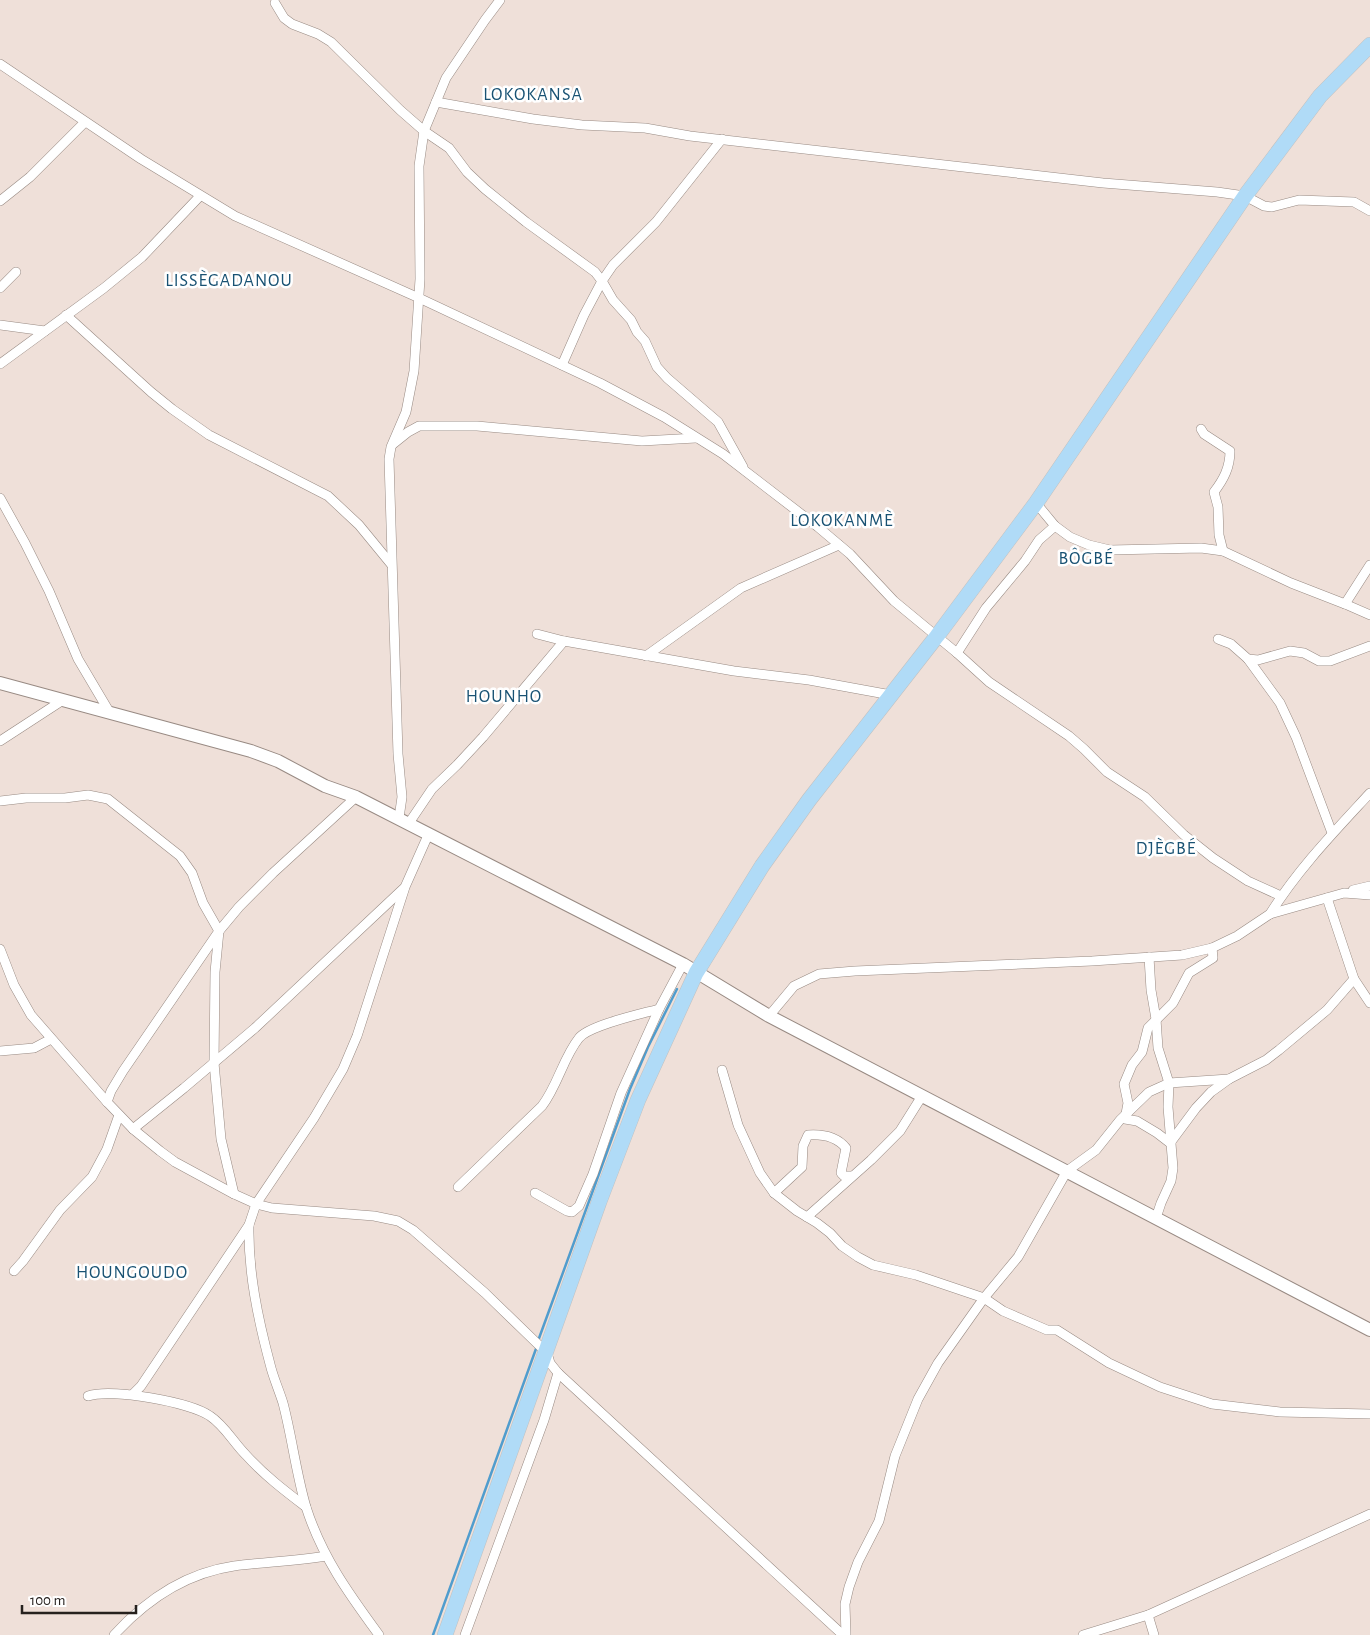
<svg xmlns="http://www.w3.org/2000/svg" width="1370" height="1635" font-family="'Alegreya Sans',sans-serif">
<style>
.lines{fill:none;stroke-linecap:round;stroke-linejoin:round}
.stream{stroke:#509dce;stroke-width:2.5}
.street-casing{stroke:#988a83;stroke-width:10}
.secondary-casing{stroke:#988a83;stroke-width:14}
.primary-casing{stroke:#c2c1c0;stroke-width:16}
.street{stroke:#fff;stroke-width:9}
.secondary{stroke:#fff;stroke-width:12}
.primary{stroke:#b0dbf7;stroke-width:15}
.labels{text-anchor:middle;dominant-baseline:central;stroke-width:5;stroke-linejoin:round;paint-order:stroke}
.quarter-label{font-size:18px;letter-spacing:1px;fill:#195273;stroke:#fff}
</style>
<rect width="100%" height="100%" fill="#efe0d9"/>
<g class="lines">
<g class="stream">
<polyline points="538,1341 630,1089 648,1047 677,989"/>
<polyline points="433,1635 537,1346"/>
</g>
<g class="street-casing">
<g id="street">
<polyline points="275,3 284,18 292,24 318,34 331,42 400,110 424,131 449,148 467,172 485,189 526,222 595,272 602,281 613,300 631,320 637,332 645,341 657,367 667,378 718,422 743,467"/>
<polyline points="0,64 141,159 235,216 419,298 600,383 664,417 723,454 818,527 850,554 894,601 957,653 989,682 1069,736 1084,749 1107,772 1145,797 1184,835 1213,858 1248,881 1281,896"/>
<polyline points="436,102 533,119 582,125 645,128 690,136 1103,183 1217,192 1245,196 1264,206 1272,207 1299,200 1354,202 1370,211"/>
<polyline points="0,201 30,177 85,122"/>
<polyline points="0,288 16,272"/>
<polyline points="66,315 151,392 172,409 209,435 328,496 359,525 391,564"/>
<polyline points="0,325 45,331"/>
<polyline points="0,364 104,288 142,257 200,196"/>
<polyline points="562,365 584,315 602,281 613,265 656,222 722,139"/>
<path d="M1201,429L1204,434L1230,451C1230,467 1224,479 1214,492L1218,507L1219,535L1223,551"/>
<polyline points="393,444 408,432 419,426 477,426 642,441 696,438"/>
<polyline points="0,498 25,543 49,591 78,659 110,713"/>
<polyline points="1036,503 1055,526 1070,537 1089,545 1110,550 1201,548 1223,551 1291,583 1345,604 1370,615"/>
<polyline points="1345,604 1370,565"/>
<polyline points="537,634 564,641 734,671 809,680 891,695"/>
<polyline points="1218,639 1231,644 1248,659 1258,660 1290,651 1304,653 1319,661 1330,661 1370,646"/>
<polyline points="957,653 986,608 1025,561 1039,540 1055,526"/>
<polyline points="646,656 741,588 839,545"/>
<polyline points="1248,659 1280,703 1296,737 1332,833"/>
<polyline points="0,741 63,700"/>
<polyline points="0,801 26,798 65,798 88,795 108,799 180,856 192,873 203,903 219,931 215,972 214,1063 221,1139 234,1194"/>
<polyline points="399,818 402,797 398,754 389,459 391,447 406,412 414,371 420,279 419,166 424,131 446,78 485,20 500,0"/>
<polyline points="409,823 432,789 457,765 483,737 564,641"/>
<polyline points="1353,890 1370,886"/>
<polyline points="1327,898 1354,979 1370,1003"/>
<path d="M1270,914C1298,869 1335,831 1370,793"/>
<polyline points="1212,948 1213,958 1189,973 1173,1003 1148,1028 1142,1052 1132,1065 1124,1084 1128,1103 1125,1119 1137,1121 1157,1133 1170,1143 1196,1108 1211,1092 1229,1079 1266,1060 1279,1050 1327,1010 1354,979"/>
<polyline points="0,949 14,985 31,1015 107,1102 133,1129 160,1151 175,1162 234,1194 256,1204 272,1208 374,1216 398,1221 413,1230 485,1293 547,1353 550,1363 558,1373 843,1635"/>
<polyline points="1149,957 1151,990 1156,1019 1158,1048 1169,1083 1168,1107 1173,1168 1171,1181 1161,1203 1156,1218"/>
<polyline points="769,1016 794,986 819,974 855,971 1092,961 1182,955 1212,948 1237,936 1270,914 1344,893 1370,895"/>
<polyline points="0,1051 34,1048 51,1039"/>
<polyline points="722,1070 738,1125 760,1173 774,1193 797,1211 817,1223 830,1233 842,1246 858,1257 873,1265 916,1275 984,1298 1003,1311 1047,1330 1057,1330 1109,1363 1160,1387 1212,1404 1280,1412 1370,1414"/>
<polyline points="107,1102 111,1091 123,1071 219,931 239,907 273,873 356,797"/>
<polyline points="133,1129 184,1088 255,1028 403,889"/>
<path d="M458,1187L542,1106C558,1085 563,1058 579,1038C590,1025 641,1014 659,1009"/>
<polyline points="535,1193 567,1211 572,1212 579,1206 593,1174 621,1093 659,1009 683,964"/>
<path d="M774,1193L802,1167L803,1146L808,1135C823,1134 837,1137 846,1148L841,1173L844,1176H851"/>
<polyline points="807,1217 871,1160 900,1131 922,1096"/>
<path d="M249,1225C248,1272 258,1319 270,1364C273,1377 279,1390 283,1403C292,1437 296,1473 306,1507C322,1557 349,1594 379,1635"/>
<polyline points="14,1271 23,1261 60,1210 92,1177 107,1149 119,1115"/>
<polyline points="133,1394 141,1386 249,1225 256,1204 314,1118 343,1069 357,1036 405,887 429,833"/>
<path d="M88,1396C111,1388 190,1402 210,1416C225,1426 233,1442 246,1455C264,1475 285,1491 306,1507"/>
<polyline points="1148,1615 1154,1635"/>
<path d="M114,1635C146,1600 186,1573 234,1566C265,1562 296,1561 326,1556"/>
<polyline points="465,1635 544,1420 558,1373"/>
<polyline points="846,1635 845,1604 849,1587 858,1562 879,1521 895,1456 918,1399 938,1363 984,1298 1018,1257 1067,1171 1096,1150 1120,1120 1149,1092 1169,1083 1229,1079"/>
<polyline points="1083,1635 1148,1615 1370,1514"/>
</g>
</g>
<g class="secondary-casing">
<polyline id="secondary" points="0,683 251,751 278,761 325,786 356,797 683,964 769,1016 1370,1330"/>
</g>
<g class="primary-casing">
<polyline id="primary" points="445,1635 599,1202 638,1100 696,973 762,866 809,800 937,636 1036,503 1245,196 1320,96 1370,45"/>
</g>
<use href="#street" class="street"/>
<use href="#secondary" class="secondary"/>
<use href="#primary" class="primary"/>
</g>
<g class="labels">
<g class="quarter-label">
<text x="533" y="95">LOKOKANSA</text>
<text x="229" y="281">LISSÈGADANOU</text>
<text x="842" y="521">LOKOKANMÈ</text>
<text x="1086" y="559">BÔGBÉ</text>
<text x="504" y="697">HOUNHO</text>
<text x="1166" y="849">DJÈGBÉ</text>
<text x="132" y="1273">HOUNGOUDO</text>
</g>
</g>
<path d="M22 1605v8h114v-8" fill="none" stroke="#26211e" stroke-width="2.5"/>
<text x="30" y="1605" font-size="15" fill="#26211e" stroke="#ffffff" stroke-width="4" paint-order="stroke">100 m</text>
</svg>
